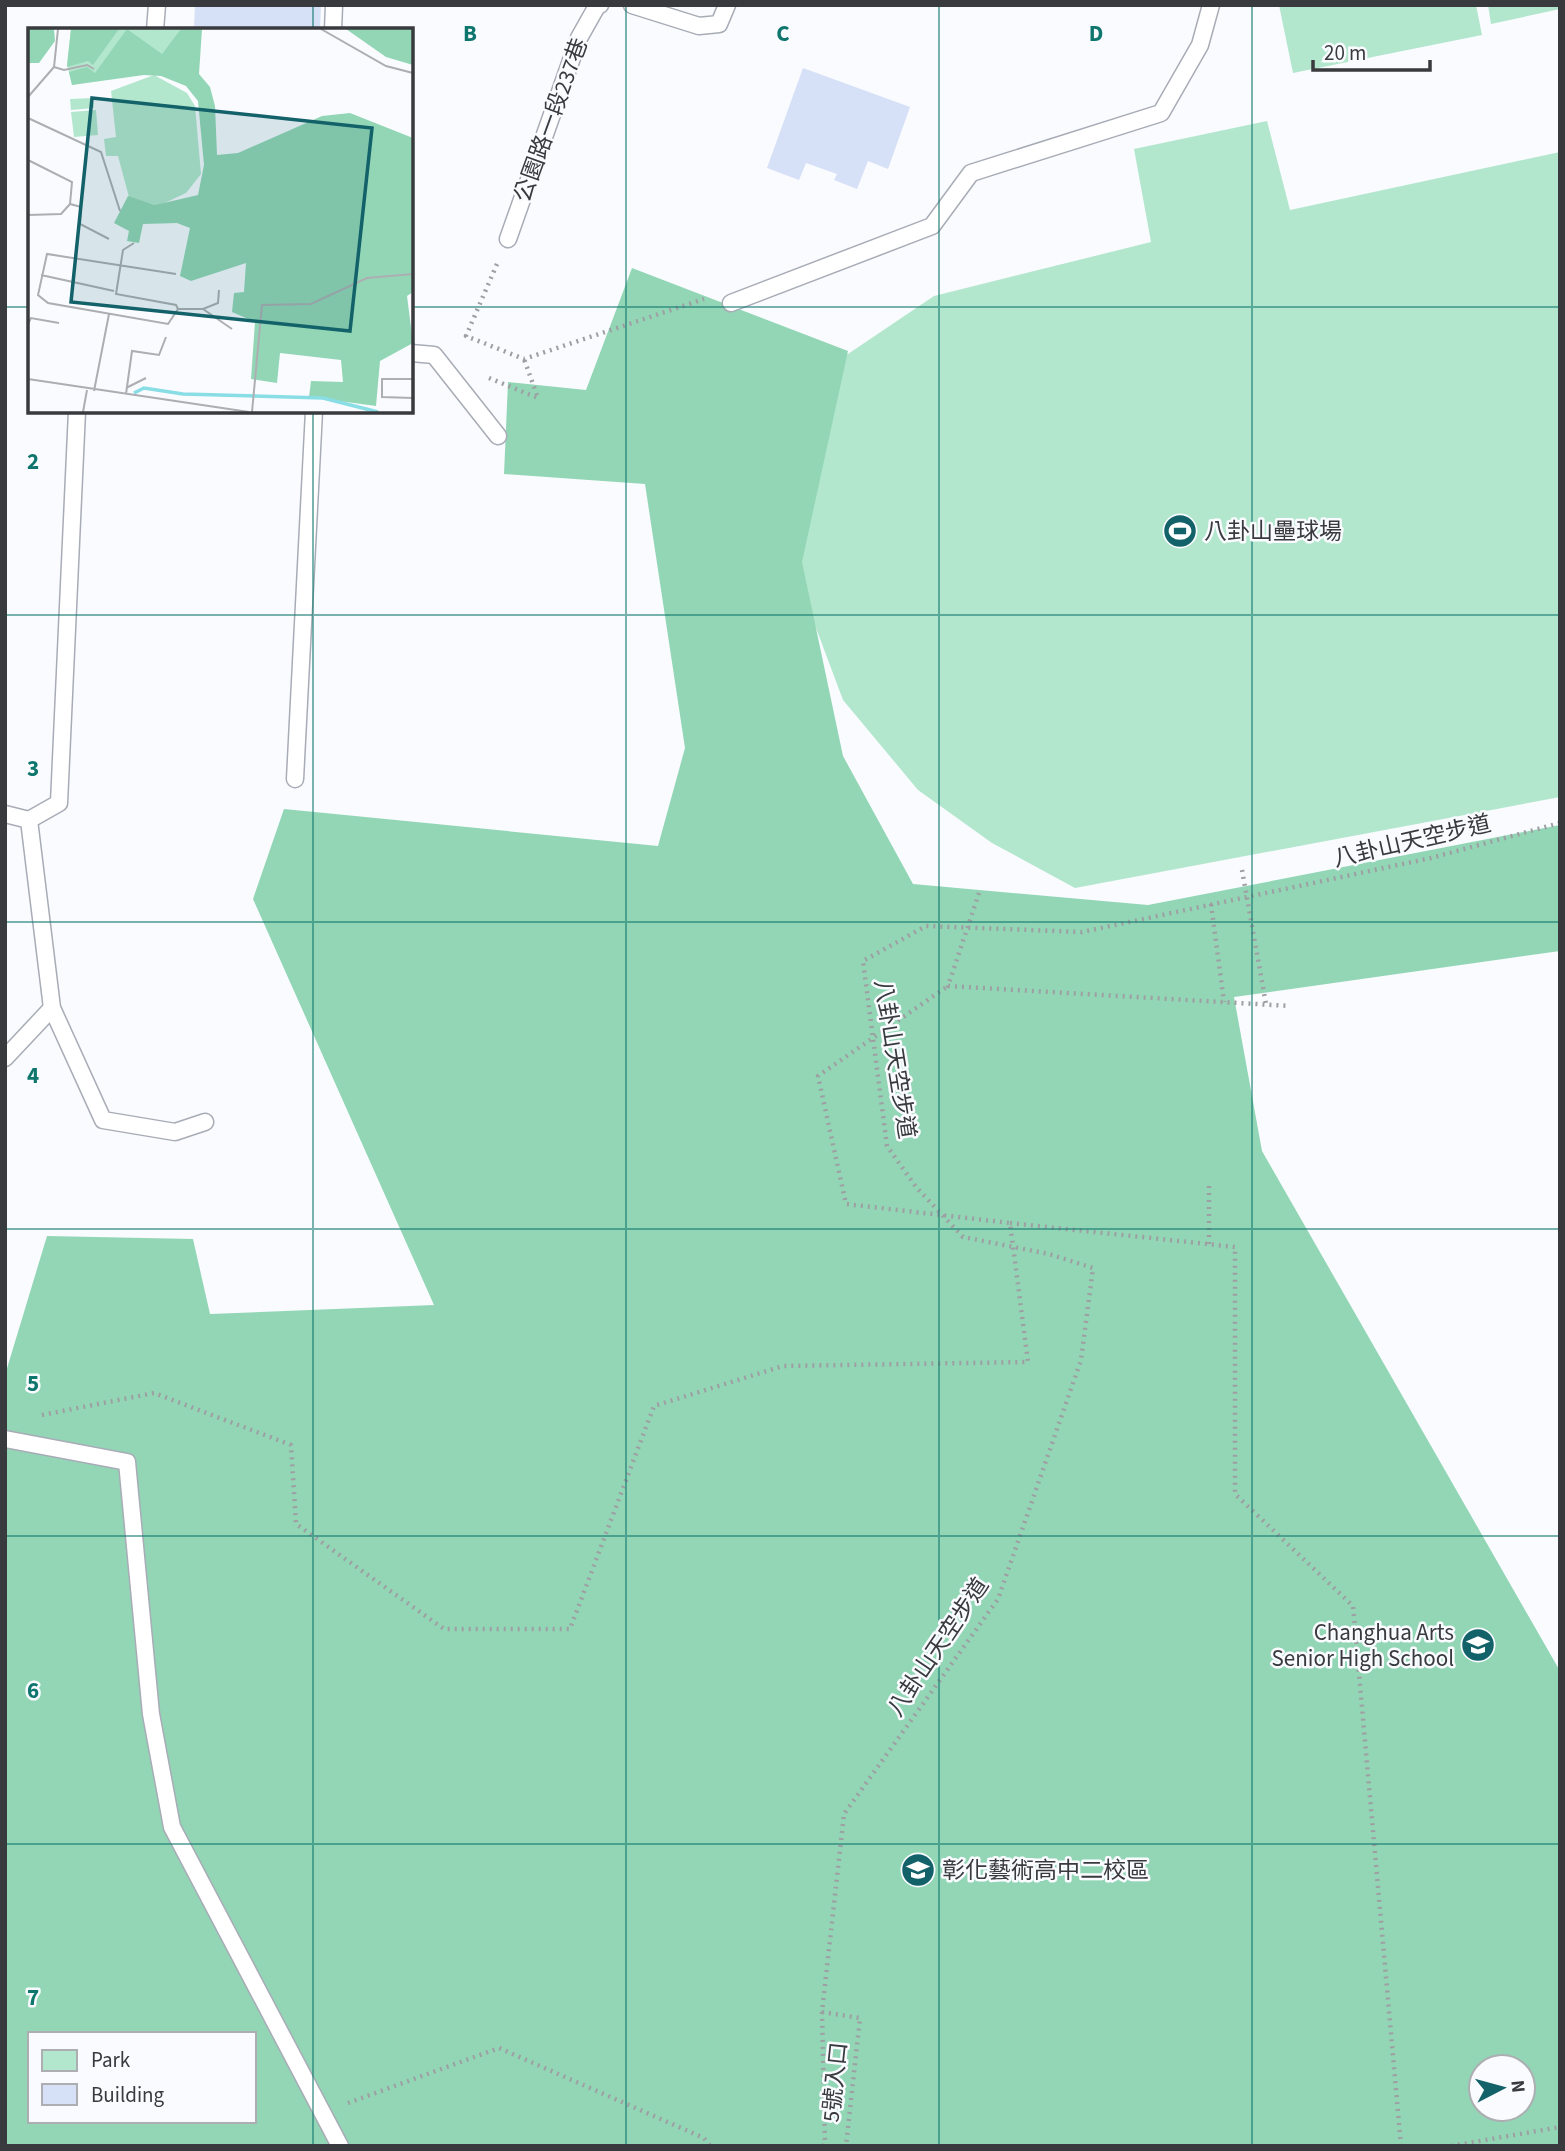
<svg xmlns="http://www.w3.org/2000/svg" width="1565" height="2151" font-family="'Source Sans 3','Noto Sans TC',sans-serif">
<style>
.green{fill:#b3e7cd}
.forest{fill:#93d6b6;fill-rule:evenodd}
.building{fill:#d6e0f7}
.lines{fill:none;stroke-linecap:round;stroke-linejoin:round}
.service-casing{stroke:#a8acb6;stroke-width:19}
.path{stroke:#9d9fa3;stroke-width:4.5;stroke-dasharray:2 5;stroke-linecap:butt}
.service{stroke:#fff;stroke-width:16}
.path-bridge{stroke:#9d9fa3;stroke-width:4.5;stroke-dasharray:2 5;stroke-linecap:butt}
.grid{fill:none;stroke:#0f766e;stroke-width:2;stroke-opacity:0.55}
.labels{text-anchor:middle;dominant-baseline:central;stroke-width:5;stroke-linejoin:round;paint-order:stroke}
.street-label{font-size:23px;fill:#383a3e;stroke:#f9fbff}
.poi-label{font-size:23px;fill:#383a3e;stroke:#f9fbff;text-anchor:start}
.inset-river{fill:none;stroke:#89dde5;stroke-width:3.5}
.inset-road{fill:none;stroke:#acaeb2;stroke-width:2}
.view{fill:#13626a;fill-opacity:0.15;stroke:#13626a;stroke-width:3.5}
.inset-edge{fill:none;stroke:#383a3e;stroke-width:3.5}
.grid-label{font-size:23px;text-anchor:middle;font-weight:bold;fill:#0f766e;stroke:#f9fbff;stroke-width:5;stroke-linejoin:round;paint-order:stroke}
</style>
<rect width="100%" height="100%" fill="#f9fbff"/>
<g class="green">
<polygon points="1279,5 1476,5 1482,35 1293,73"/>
<polygon points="1488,5 1560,5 1560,9 1491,24"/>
<polygon points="1267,121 1290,210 1560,152 1560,797 1075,888 992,843 918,790 843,700 801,588 798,474 845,356 934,296 1151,242 1134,149"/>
</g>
<path class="forest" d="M632,268L848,351L802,562L843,756L913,884L1148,905L1560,825V951L1234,997L1262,1151L1560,1671V2146H5V1375L47,1236L193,1239L210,1314L434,1305L253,899L284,809L658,846L685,748L645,484L504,474L508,382L586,390ZM30,2034H254V2121H30ZM1481,2067H1523V2109H1481Z"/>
<g class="building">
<polygon points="195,5 321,5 320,30 194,30"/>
<polygon points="803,68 910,107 888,169 868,161 857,189 834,180 837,174 806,163 799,180 767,168"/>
</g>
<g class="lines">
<g class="service-casing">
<g id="service">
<polyline points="632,5 699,26 719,24 727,5"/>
<polyline points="155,30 157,5"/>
<polyline points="333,30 334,5"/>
<polyline points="508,239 579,38 597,6 600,5"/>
<polyline points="731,303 932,226 971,173 1161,113 1200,45 1211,5"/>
<polyline points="411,353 434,355 498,436"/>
<polyline points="77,411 59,803 29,820 52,1008 103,1120 175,1132 205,1122"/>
<polyline points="295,779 314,411"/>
<polyline points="5,814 29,820"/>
<polyline points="5,1058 52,1008"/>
<polyline points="5,1439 127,1462 151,1714 172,1827 340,2146"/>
</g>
</g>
<g class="path">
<polyline points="497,264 466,336 524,359 704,299"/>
<polyline points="489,378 538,398 524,359"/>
<polyline points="1242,870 1266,1004"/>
<polyline points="979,893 948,986 1290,1006"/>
<polyline points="1211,904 1224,1002"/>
<polyline points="1209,1186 1209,1244"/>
<polyline points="1010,1223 1235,1247 1235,1494 1353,1606 1401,2146"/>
<polyline points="42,1415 154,1393 291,1445 296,1524 444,1629 570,1629 654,1406 783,1366 1028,1362 1010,1223 846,1204 818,1076 948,986"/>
<polyline points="822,2012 860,2018 846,2146"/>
<polyline points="348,2103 499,2048 704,2138 710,2146"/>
<polyline points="1451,2146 1560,2127"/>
</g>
<use href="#service" class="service"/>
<polyline class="path-bridge" points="823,2146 825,2144 822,2012 844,1814 998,1599 1081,1360 1093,1268 1049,1254 963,1237 916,1187 887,1146 863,961 926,926 1082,932 1431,858 1560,823"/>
</g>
<path class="grid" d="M313,5V30M626,5V2146M939,5V2146M1252,5V2146M5,307H30M411,307H1560M313,411V2146M5,615H1560M5,922H1560M5,1229H1560M5,1536H1560M5,1844H1560"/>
<defs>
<g id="stadium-disc" transform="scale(1.75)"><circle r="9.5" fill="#13626a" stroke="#f9fbff"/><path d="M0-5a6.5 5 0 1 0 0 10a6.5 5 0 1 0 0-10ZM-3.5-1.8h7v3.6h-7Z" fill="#fff"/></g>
<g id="school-disc" transform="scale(1.75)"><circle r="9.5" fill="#13626a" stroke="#f9fbff"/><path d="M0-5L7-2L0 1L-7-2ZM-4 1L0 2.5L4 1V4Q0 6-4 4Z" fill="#fff"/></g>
</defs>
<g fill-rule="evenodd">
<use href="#stadium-disc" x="1180" y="531"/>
<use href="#school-disc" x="1478" y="1645"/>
<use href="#school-disc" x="918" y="1870"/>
</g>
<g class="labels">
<g class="street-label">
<text transform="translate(551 120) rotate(-70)">公園路一段237巷</text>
<text transform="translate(1412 841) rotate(-13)">八卦山天空步道</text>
<text transform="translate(895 1059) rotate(81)">八卦山天空步道</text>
<text transform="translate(938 1647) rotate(-56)">八卦山天空步道</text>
<text transform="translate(835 2082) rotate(-84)">5號入口</text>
</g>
<g class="poi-label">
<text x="1204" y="531">八卦山壘球場</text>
<text x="1454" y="1632" text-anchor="end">Changhua Arts<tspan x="1454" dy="26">Senior High School</tspan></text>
<text x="942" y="1870">彰化藝術高中二校區</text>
</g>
</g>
<g transform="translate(28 28)">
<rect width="385" height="385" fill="#f9fbff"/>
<path d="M43,1H174L158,35L44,57L39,36ZM126,47L159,65L167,78L173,146L158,165L130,178L101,169L90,128H78L76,111L88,109L83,63ZM65,70L66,80L43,82L42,71ZM68,82L70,107L46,109L43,84Z" fill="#b3e7cd"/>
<path d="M0,1H26L27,13L11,35H0ZM43,1H91L65,37L60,33L39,39ZM99,1L134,26L153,1H174L171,46L182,59L187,78L189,127L210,125L294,88L322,85L385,110V264L379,268L385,315L352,333L348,378L281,369L283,353L315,354L313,332L252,325L249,355L223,351L227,294L204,284L206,265L216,264L218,235L163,253L152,248L162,200L149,195L115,196L111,215L99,213L101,203L86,195L100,168L127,177L170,167L176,137L170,73L158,58L133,48L116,47L44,57L41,44L59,39L67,45ZM318,1H385V37L358,29Z" fill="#93d6b6"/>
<path class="inset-river" d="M106,365L116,360L155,366L295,370L350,384"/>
<path class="inset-road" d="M293,1L358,38L385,45M26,39L36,42L59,37L66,41M0,69L26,39L30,1M0,90L73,124L92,183M0,132L44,154L42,176M0,187L33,186L42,176L53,179L52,196L81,211M106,215L95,222L88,266L148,277L150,281H175L190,275L191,262M148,246L19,226L10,267L20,275L140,296L150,281M13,247L86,263M175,281L204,301M0,296L3,290L31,295M0,351L221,384M385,351H354V369L385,370M98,360L118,350M66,363L81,286M98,366L104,323L131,327L138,309M55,384L59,362M224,384L234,277L283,276L339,250L385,246"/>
<path class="view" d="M64,70L344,100L322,303L43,274Z"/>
<rect width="385" height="385" class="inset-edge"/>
</g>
<g class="grid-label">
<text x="470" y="41">B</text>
<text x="783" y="41">C</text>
<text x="1096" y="41">D</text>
<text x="33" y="469">2</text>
<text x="33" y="776">3</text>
<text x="33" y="1083">4</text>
<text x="33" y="1391">5</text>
<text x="33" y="1698">6</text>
<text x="33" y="2005">7</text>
</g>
<rect width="1565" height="2151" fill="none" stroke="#383a3e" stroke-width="14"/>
<rect x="28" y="2032" width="228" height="91" fill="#f9fbff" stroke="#acaeb2" stroke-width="2"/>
<rect x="42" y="2050" width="35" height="21" fill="#b3e7cd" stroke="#acaeb2" stroke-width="2"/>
<text x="91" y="2067" font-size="21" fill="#383a3e">Park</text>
<rect x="42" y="2084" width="35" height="21" fill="#d6e0f7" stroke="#acaeb2" stroke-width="2"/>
<text x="91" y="2102" font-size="21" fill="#383a3e">Building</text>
<g transform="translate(1502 2088) rotate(84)"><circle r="33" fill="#f9fbff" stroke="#acaeb2" stroke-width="2"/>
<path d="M0-5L12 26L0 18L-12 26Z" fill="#13626a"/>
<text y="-10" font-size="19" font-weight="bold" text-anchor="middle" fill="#383a3e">N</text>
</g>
<path d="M1313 60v10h117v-10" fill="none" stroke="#383a3e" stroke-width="3.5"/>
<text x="1324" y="60" font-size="21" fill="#383a3e" stroke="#f9fbff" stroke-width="5" paint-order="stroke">20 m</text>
</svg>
